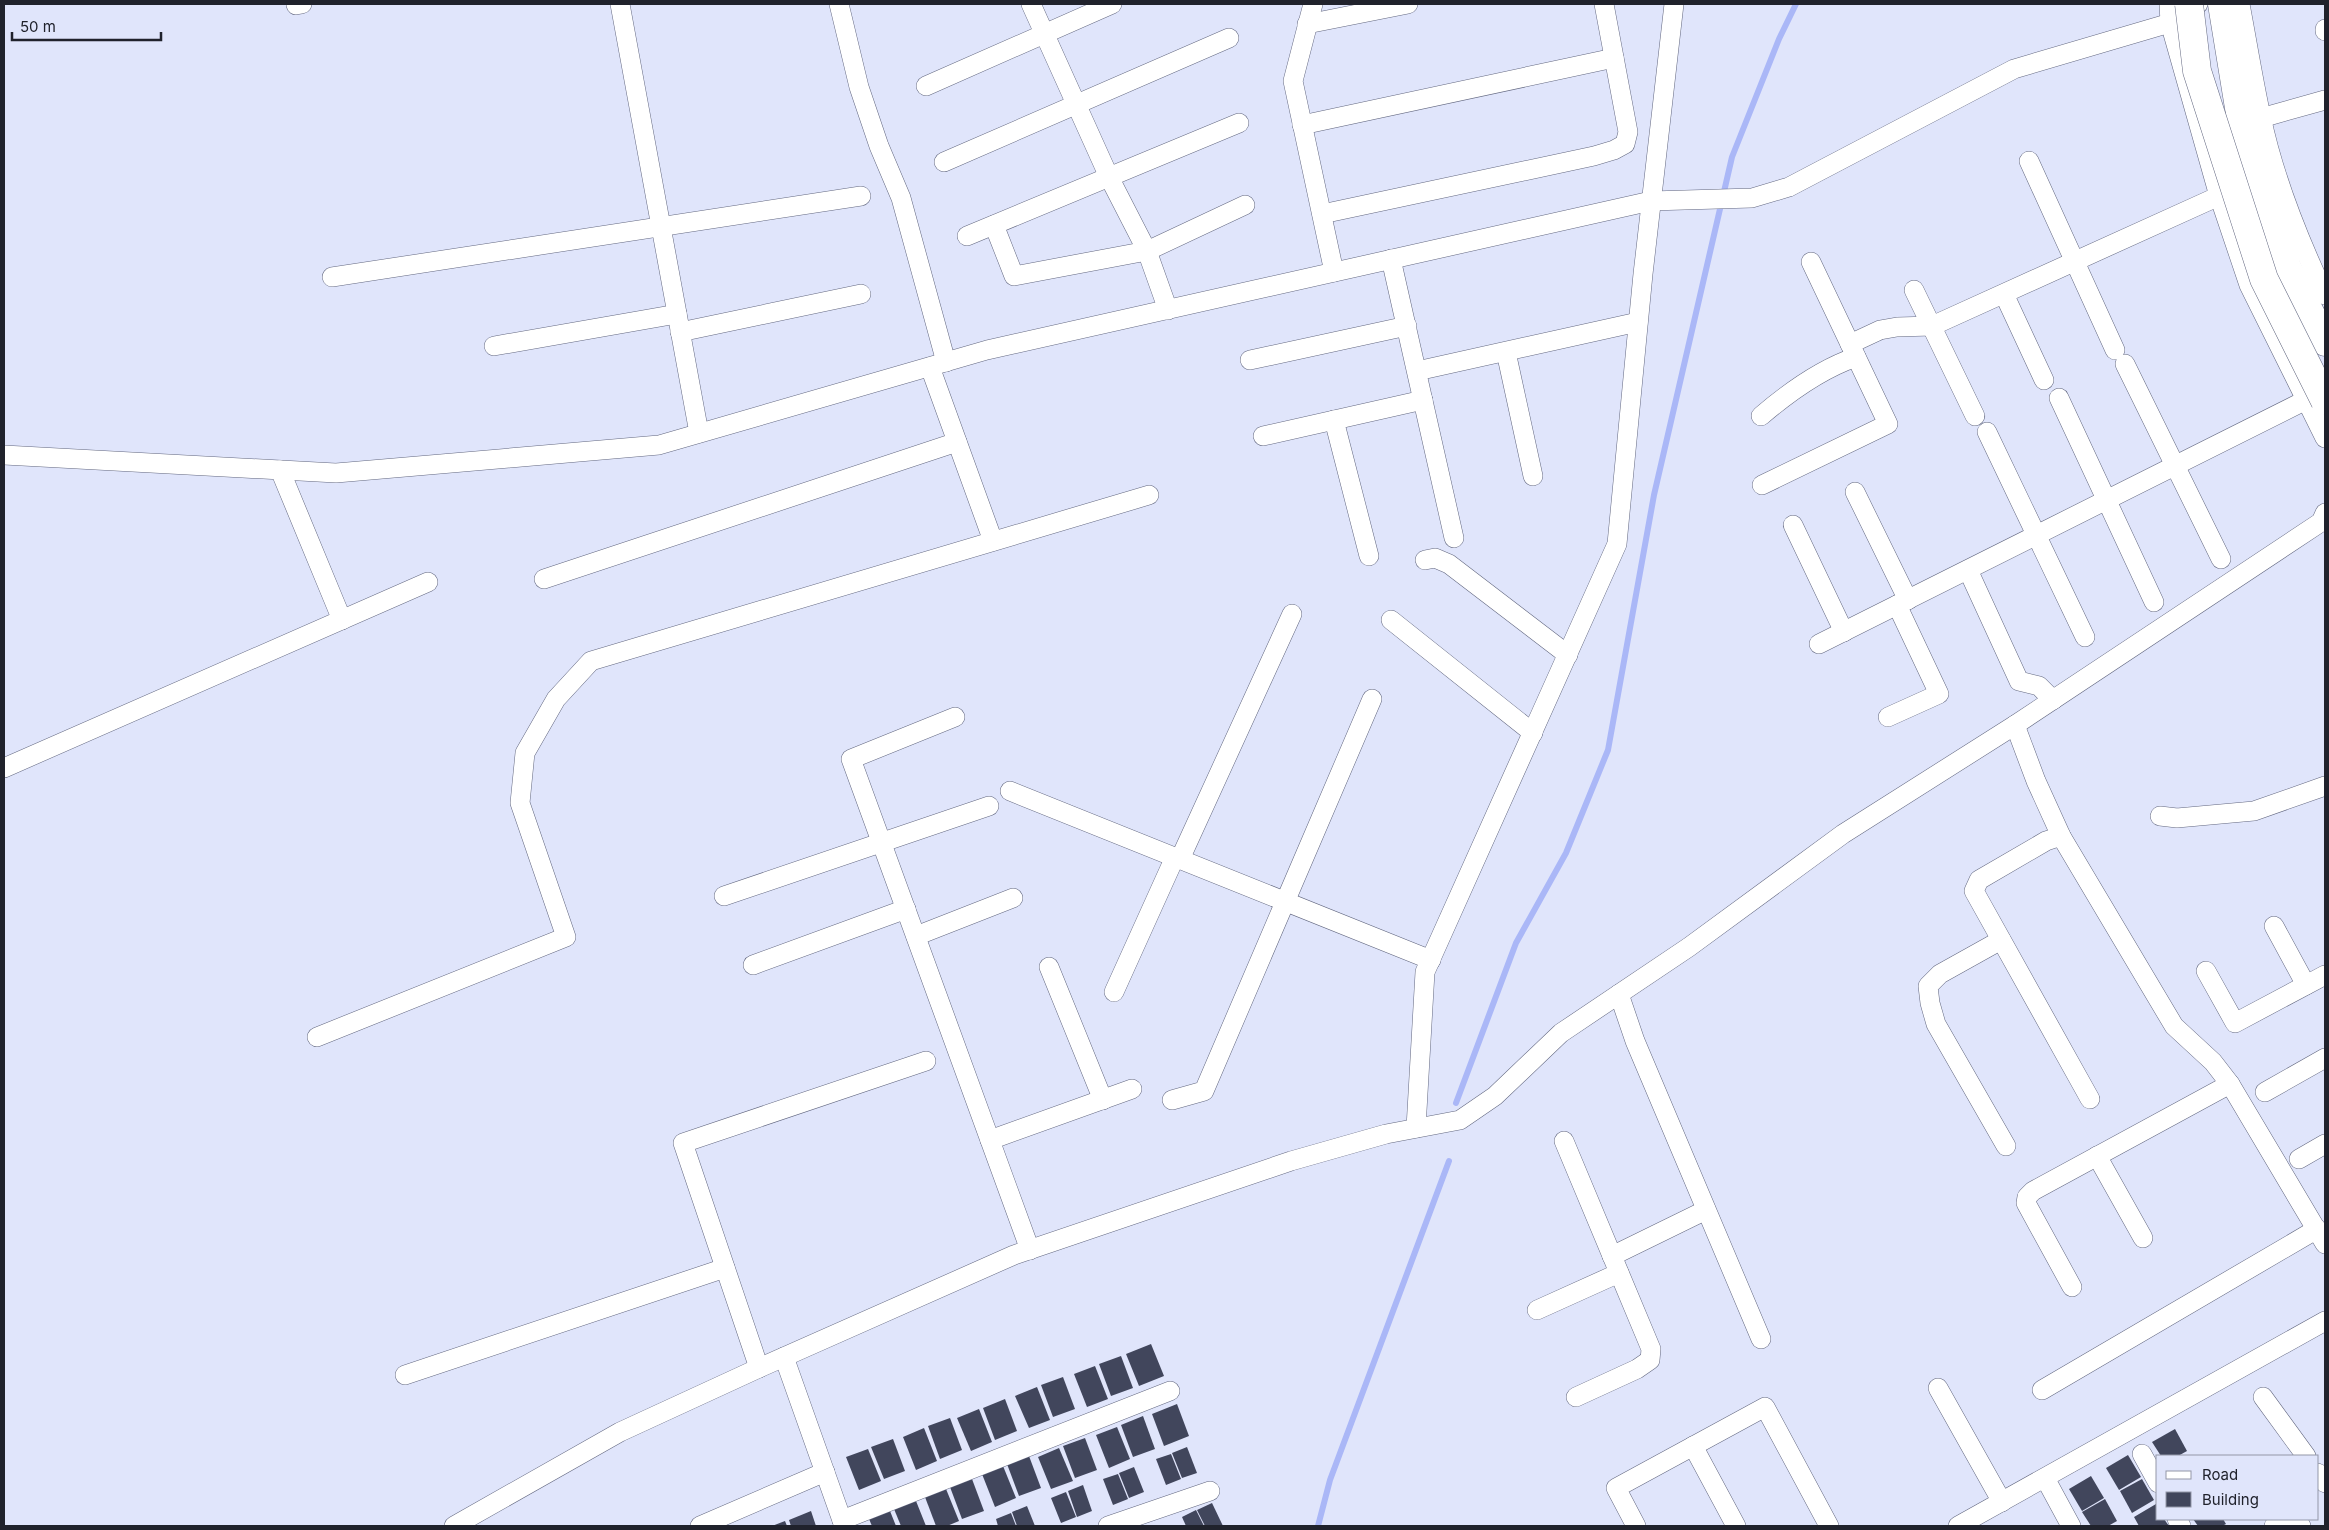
<svg xmlns="http://www.w3.org/2000/svg" width="2329" height="1530" font-family="Inter,sans-serif">
<style>
.lines{fill:none;stroke-linecap:round;stroke-linejoin:round}
.stream{stroke:#aab7f7;stroke-width:6}
.building{fill:#41465c}
.minor-casing{stroke:#636880;stroke-width:20}
.highway-casing{stroke:#636880;stroke-width:29}
.minor{stroke:#fff;stroke-width:19}
.highway{stroke:#fff;stroke-width:28}
.highway-bridge-casing{stroke:#636880;stroke-width:29;stroke-linecap:butt}
.highway-bridge{stroke:#fff;stroke-width:28}
</style>
<rect width="100%" height="100%" fill="#e0e5fb"/>
<g class="lines">
<g class="stream">
<polyline points="1456,1103 1516,943 1566,853 1608,750 1654,495 1732,157 1779,39 1796,4"/>
<polyline points="1318,1526 1330,1480 1449,1161"/>
</g>
</g>
<g class="building">
<polygon points="1151,1344 1164,1376 1139,1386 1126,1354"/>
<polygon points="1121,1356 1133,1388 1111,1396 1099,1364"/>
<polygon points="1095,1366 1108,1399 1087,1407 1074,1374"/>
<polygon points="1063,1377 1075,1409 1053,1417 1041,1385"/>
<polygon points="1037,1387 1050,1420 1029,1428 1015,1396"/>
<polygon points="1005,1399 1017,1431 995,1440 983,1408"/>
<polygon points="1177,1404 1189,1436 1164,1446 1152,1414"/>
<polygon points="979,1409 992,1442 971,1451 957,1418"/>
<polygon points="1143,1416 1155,1449 1133,1457 1121,1425"/>
<polygon points="950,1418 962,1450 940,1459 928,1426"/>
<polygon points="1117,1427 1130,1459 1109,1468 1096,1435"/>
<polygon points="924,1428 937,1461 916,1470 903,1437"/>
<polygon points="2175,1429 2187,1451 2178,1456 2161,1456 2152,1442"/>
<polygon points="1085,1438 1097,1470 1075,1478 1063,1446"/>
<polygon points="893,1439 905,1471 884,1479 871,1447"/>
<polygon points="1187,1447 1197,1473 1182,1478 1172,1453"/>
<polygon points="1059,1448 1073,1481 1051,1489 1038,1457"/>
<polygon points="868,1449 881,1481 859,1490 846,1457"/>
<polygon points="1171,1454 1181,1479 1166,1485 1156,1459"/>
<polygon points="2128,1455 2141,1477 2119,1490 2106,1468"/>
<polygon points="1029,1456 1041,1488 1019,1496 1007,1464"/>
<polygon points="1003,1466 1016,1498 995,1507 982,1474"/>
<polygon points="1134,1467 1144,1492 1129,1498 1119,1473"/>
<polygon points="1118,1474 1128,1499 1113,1505 1103,1479"/>
<polygon points="2091,1476 2104,1498 2082,1511 2069,1489"/>
<polygon points="972,1479 984,1511 962,1519 950,1487"/>
<polygon points="2142,1479 2154,1500 2132,1513 2120,1491"/>
<polygon points="1083,1485 1092,1511 1077,1517 1068,1491"/>
<polygon points="946,1489 959,1521 947,1526 936,1526 925,1497"/>
<polygon points="1066,1492 1076,1517 1061,1523 1051,1498"/>
<polygon points="2105,1499 2117,1521 2108,1526 2091,1526 2082,1512"/>
<polygon points="916,1501 926,1526 901,1526 894,1509"/>
<polygon points="1212,1503 1223,1526 1205,1526 1197,1510"/>
<polygon points="2156,1504 2158,1519 2164,1519 2169,1526 2139,1526 2134,1517"/>
<polygon points="1027,1506 1035,1526 1017,1526 1012,1512"/>
<polygon points="1196,1510 1204,1526 1186,1526 1182,1517"/>
<polygon points="811,1511 816,1526 791,1526 789,1520"/>
<polygon points="890,1511 896,1526 872,1526 869,1519"/>
<polygon points="1011,1513 1016,1526 998,1526 996,1519"/>
<polygon points="2193,1519 2223,1519 2226,1524 2222,1526 2198,1526"/>
<polygon points="785,1521 787,1526 772,1526"/>
</g>
<g class="lines">
<g class="minor-casing">
<g id="minor">
<polyline points="620,4 699,433"/>
<polyline points="839,4 859,87 879,146 901,198 946,362"/>
<polyline points="1031,4 1109,177 1147,251 1168,310"/>
<polyline points="1313,4 1293,81 1334,272"/>
<polyline points="2169,4 2170,23 2219,196 2249,285 2325,438"/>
<path d="M2240,4C2247,41 2253,79 2261,116C2274,179 2298,238 2325,295"/>
<polyline points="296,5 302,4"/>
<polyline points="1307,24 1408,4"/>
<polyline points="2325,29 2325,31"/>
<polyline points="926,86 1112,4"/>
<polyline points="2261,118 2325,100"/>
<polyline points="1302,125 1614,58"/>
<polyline points="2029,161 2115,350"/>
<polyline points="944,162 1229,38"/>
<polyline points="1322,214 1594,156 1614,150 1625,144 1628,132 1604,4"/>
<polyline points="994,225 1014,276 1147,251 1245,205"/>
<polyline points="967,236 1239,123"/>
<polyline points="1391,259 1454,538"/>
<polyline points="332,277 861,196"/>
<polyline points="1914,290 1975,416"/>
<polyline points="2004,294 2044,380"/>
<polyline points="680,332 861,294"/>
<polyline points="1850,344 1880,330 1897,327 1932,326 2219,196"/>
<polyline points="494,346 677,314"/>
<polyline points="1506,352 1533,476"/>
<polyline points="1250,360 1407,326"/>
<polyline points="2125,364 2221,559"/>
<polyline points="930,367 993,541"/>
<polyline points="1417,371 1638,322"/>
<polyline points="2059,398 2154,602"/>
<path d="M1761,416C1789,392 1821,369 1856,357"/>
<polyline points="1334,420 1369,556"/>
<polyline points="1987,432 2085,637"/>
<polyline points="1263,436 1423,400"/>
<polyline points="4,455 336,473 659,445 987,350 1651,201 1752,198 1789,187 2014,69 2170,23 2198,4"/>
<polyline points="280,470 342,620"/>
<polyline points="1762,485 1888,424 1811,262"/>
<polyline points="1855,492 1908,600"/>
<polyline points="1793,525 1844,632"/>
<polyline points="1425,560 1435,558 1449,564 1568,655"/>
<polyline points="1968,570 2019,681 2039,686 2053,700"/>
<polyline points="544,579 957,442"/>
<polyline points="1391,620 1533,733"/>
<polyline points="1819,644 2306,400"/>
<polyline points="955,717 851,759 1030,1250"/>
<polyline points="1888,717 1939,694 1897,605"/>
<polyline points="2015,725 2036,781 2061,836 2174,1026 2213,1062 2230,1084 2325,1244"/>
<polyline points="4,768 428,582"/>
<polyline points="1010,791 1431,960"/>
<polyline points="2160,816 2177,818 2254,811 2325,786"/>
<polyline points="2061,836 2046,841 1979,880 1974,891 2090,1099"/>
<polyline points="1180,859 1292,614"/>
<polyline points="724,896 989,806"/>
<polyline points="2274,926 2306,985"/>
<polyline points="916,936 1013,898"/>
<polyline points="2001,940 1940,974 1928,986 1930,1003 1936,1024 2006,1146"/>
<polyline points="753,965 906,909"/>
<polyline points="1049,967 1103,1100"/>
<polyline points="2206,971 2235,1023 2325,975"/>
<polyline points="1114,992 1175,857"/>
<polyline points="1619,994 1635,1041 1761,1339"/>
<polyline points="317,1037 566,937 520,803 525,753 556,699 591,661 1149,495"/>
<polyline points="2265,1092 2325,1058"/>
<polyline points="1172,1100 1204,1091 1372,699"/>
<polyline points="1416,1128 1425,972 1617,544 1643,274 1674,4"/>
<polyline points="990,1140 1132,1089"/>
<polyline points="1564,1141 1651,1349 1650,1360 1637,1369 1576,1397"/>
<polyline points="2097,1156 2143,1238"/>
<polyline points="2299,1159 2325,1144"/>
<polyline points="1612,1256 1706,1210"/>
<polyline points="2072,1287 2026,1203 2027,1197 2033,1191 2230,1084"/>
<polyline points="1537,1310 1619,1273"/>
<polyline points="784,1357 844,1526"/>
<polyline points="759,1368 683,1143 926,1061"/>
<polyline points="405,1375 725,1268"/>
<polyline points="1938,1388 2002,1502"/>
<polyline points="2042,1390 2317,1229"/>
<polyline points="2263,1397 2306,1456"/>
<polyline points="1693,1446 1736,1526"/>
<polyline points="2142,1454 2158,1483"/>
<polyline points="2318,1473 2325,1483"/>
<polyline points="2045,1478 2071,1526"/>
<polyline points="2177,1519 2181,1526"/>
<polyline points="2296,1519 2301,1526"/>
<polyline points="842,1520 1170,1391"/>
<polyline points="454,1526 620,1432 759,1368 1014,1255 1291,1161 1386,1134 1460,1120 1495,1096 1561,1033 1689,947 1843,834 2015,725 2321,522 2325,513"/>
<polyline points="700,1526 825,1472"/>
<polyline points="1108,1526 1210,1491"/>
<polyline points="1636,1526 1616,1488 1765,1407 1829,1526"/>
<polyline points="1958,1526 2325,1321"/>
<polyline points="2274,1526 2285,1519"/>
</g>
</g>
<g class="highway-casing">
<polyline id="highway" points="2222,4 2241,120 2287,267 2325,342"/>
</g>
<use href="#minor" class="minor"/>
<use href="#highway" class="highway"/>
<g class="highway-bridge-casing">
<polyline id="highway-bridge" points="2189,4 2197,71 2264,279 2325,401"/>
</g>
<use href="#highway-bridge" class="highway-bridge"/>
</g>
<rect width="2329" height="1530" fill="none" stroke="#20222c" stroke-width="10"/>
<rect x="2156" y="1455" width="162" height="65" fill="#e0e5fb" stroke="#9397a8"/>
<rect x="2166" y="1471" width="25" height="8" fill="#ffffff" stroke="#9397a8"/>
<text x="2202" y="1480" font-size="15" fill="#20222c">Road</text>
<rect x="2166" y="1492" width="25" height="15" fill="#41465c" stroke="#9397a8"/>
<text x="2202" y="1505" font-size="15" fill="#20222c">Building</text>
<path d="M12 32v8h149v-8" fill="none" stroke="#20222c" stroke-width="2.5"/>
<text x="20" y="32" font-size="15" fill="#20222c" stroke="#e0e5fb" stroke-width="4" paint-order="stroke">50 m</text>
</svg>
